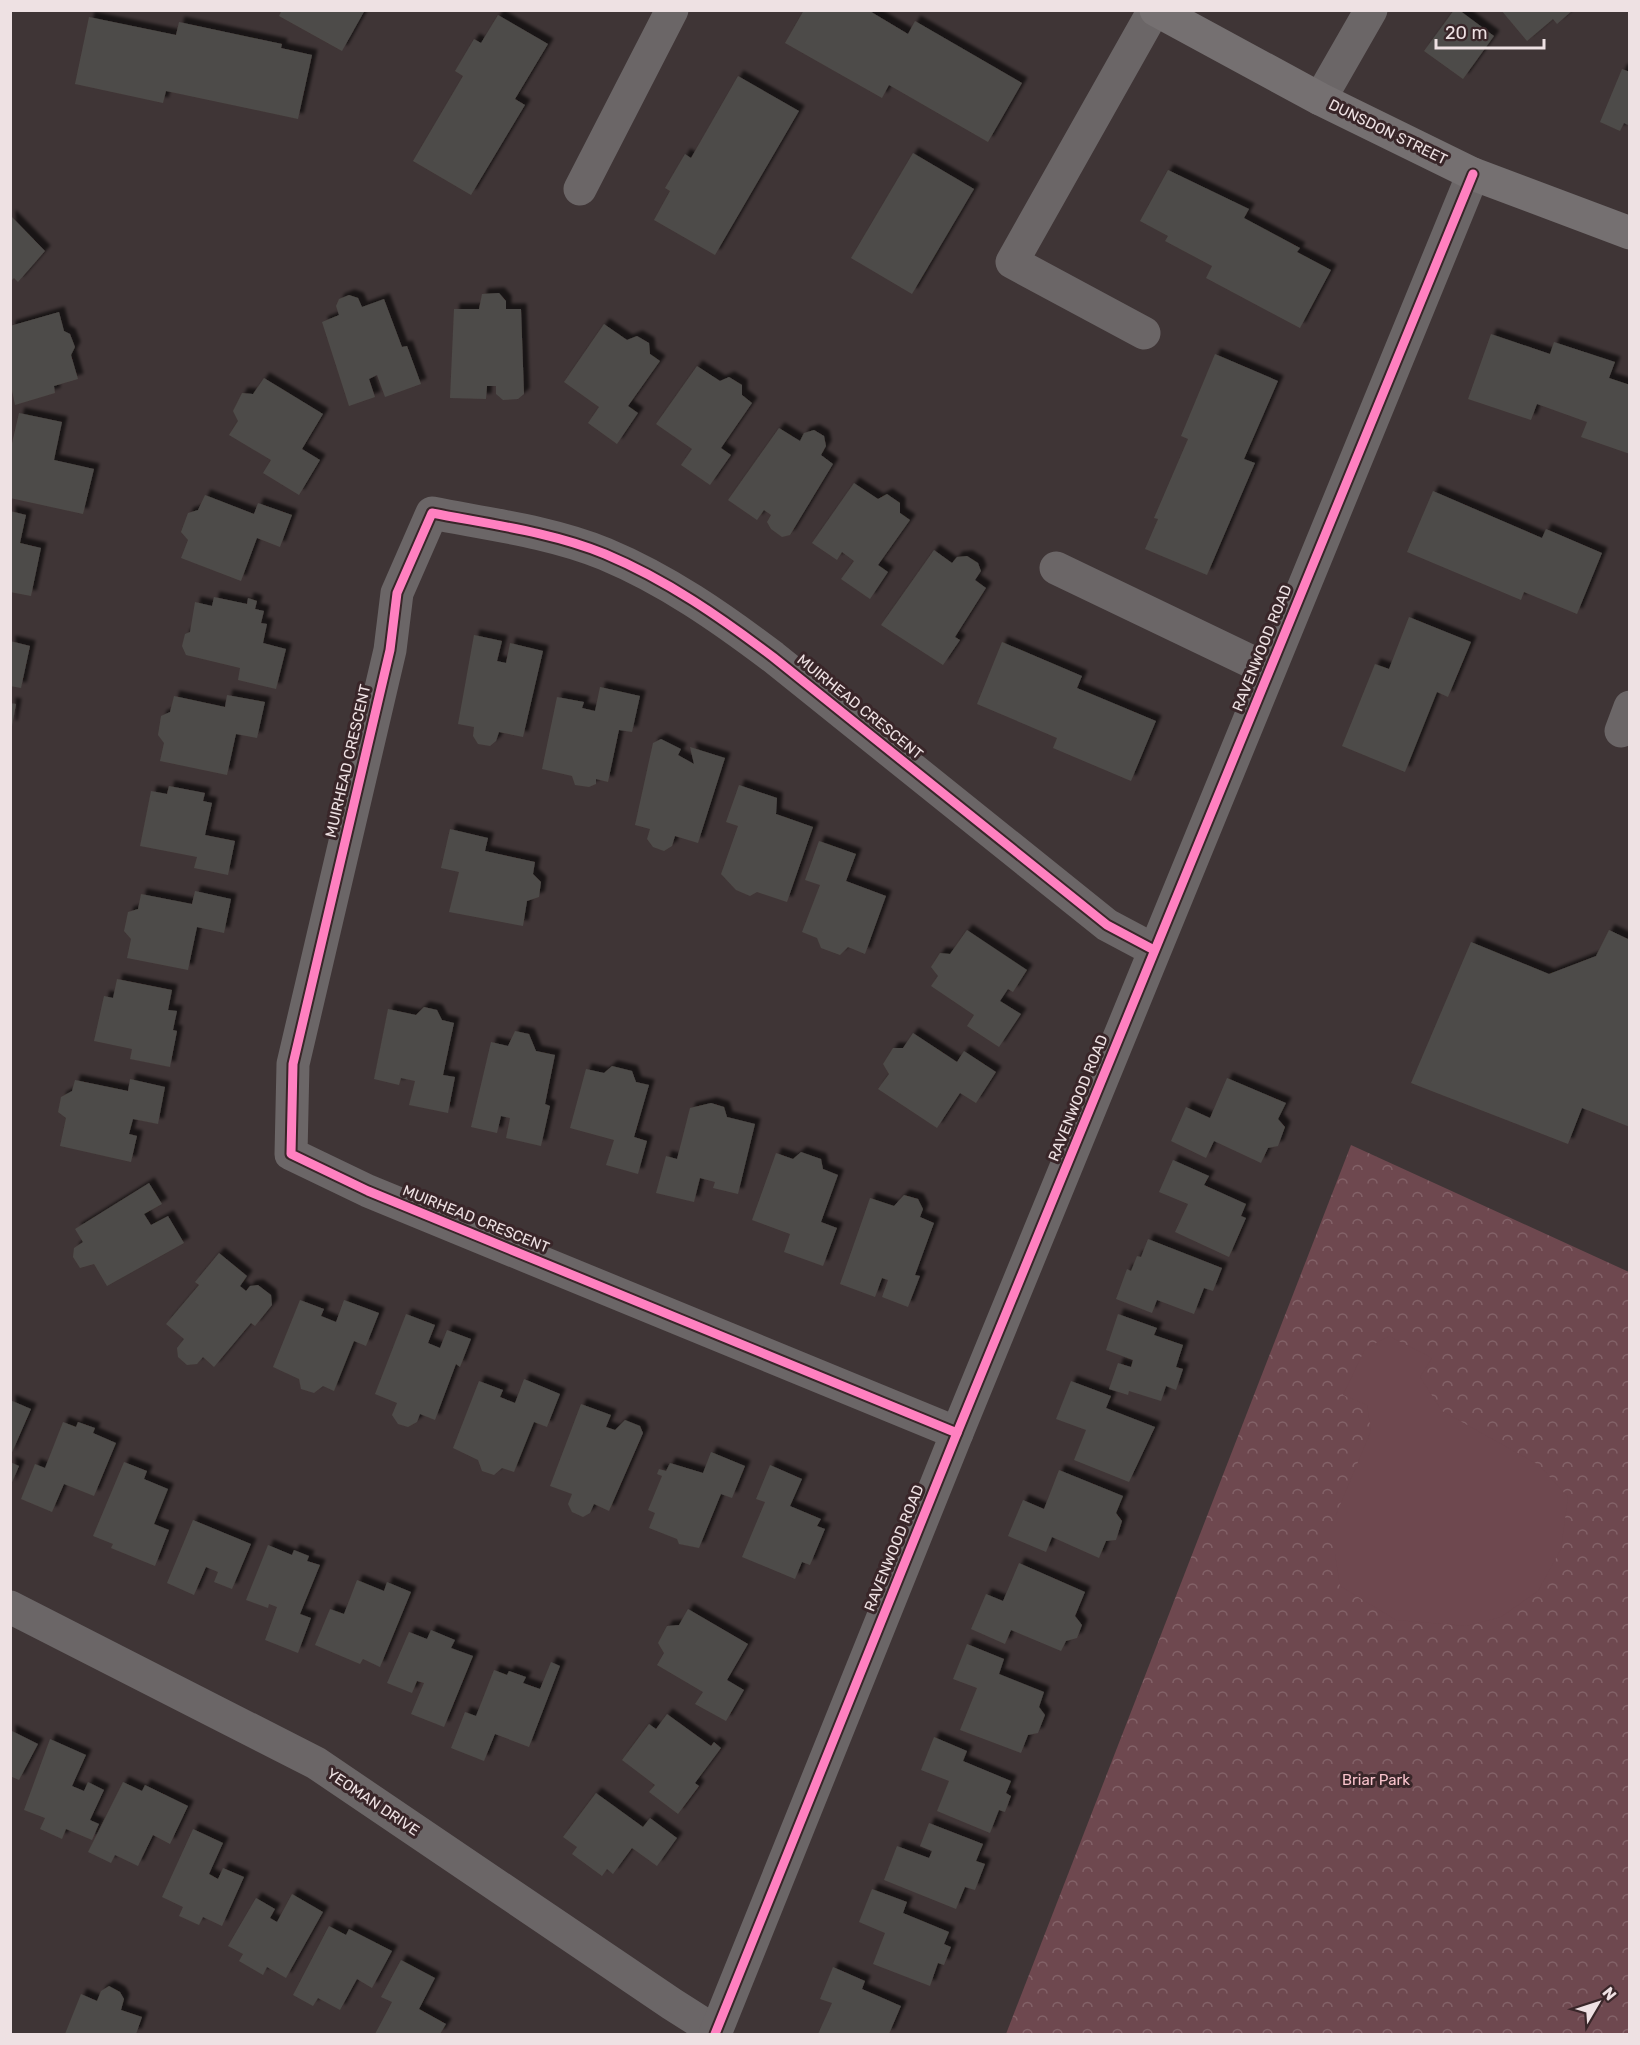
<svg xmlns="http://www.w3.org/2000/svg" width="1640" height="2045" font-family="Rubik,sans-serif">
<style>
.park{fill:url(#park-crowns)}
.garden{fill:#6e484f}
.building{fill:#4e4b48;filter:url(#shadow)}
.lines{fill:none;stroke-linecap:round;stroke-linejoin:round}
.minor{stroke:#6b6667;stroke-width:33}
.major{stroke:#757071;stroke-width:33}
.cycleway-casing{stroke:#392629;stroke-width:13}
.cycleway{stroke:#ff80c0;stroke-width:9}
.labels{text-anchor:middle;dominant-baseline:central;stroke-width:6;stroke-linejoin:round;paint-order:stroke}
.street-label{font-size:15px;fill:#eee1e3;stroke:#392629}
.park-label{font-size:15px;fill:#f9c3cc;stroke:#392629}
</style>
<defs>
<pattern id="park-crowns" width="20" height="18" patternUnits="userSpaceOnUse" patternTransform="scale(1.5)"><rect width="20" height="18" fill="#6e484f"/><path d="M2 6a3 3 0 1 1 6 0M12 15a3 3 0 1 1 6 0" fill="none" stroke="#836268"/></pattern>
<filter id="shadow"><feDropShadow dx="5.5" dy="-5.5" stdDeviation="1.5" flood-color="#0009"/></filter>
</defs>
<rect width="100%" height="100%" fill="#3f3536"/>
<polygon class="park" points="1351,1145 1629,1272 1629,2034 1006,2034"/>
<polygon class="garden" points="1389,1336 1432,1358 1420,1377 1442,1411 1539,1465 1568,1497 1561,1549 1538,1591 1501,1617 1466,1626 1396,1620 1340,1586 1335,1554 1335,1517 1371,1431 1367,1405 1343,1395 1365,1349"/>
<g class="building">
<polygon points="282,10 365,10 342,51 279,16"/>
<polygon points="804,10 868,10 908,34 915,21 1022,83 988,142 889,85 882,98 785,43"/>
<polygon points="1454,10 1459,10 1494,36 1463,79 1424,51"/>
<polygon points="1501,10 1573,10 1557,24 1553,19 1527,41"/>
<polygon points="498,15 548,44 515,99 525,105 471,195 413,161 463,76 455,71 474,39 481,43"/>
<polygon points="89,17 176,35 179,22 282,44 281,48 312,55 298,119 166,91 163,103 75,84"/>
<polygon points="1622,69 1630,72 1630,126 1624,123 1620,131 1600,122"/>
<polygon points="738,76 799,111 715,255 654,220 670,191 665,188 685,154 691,158"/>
<polygon points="913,153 974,189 912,294 851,258"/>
<polygon points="1168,170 1249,209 1244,218 1300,248 1297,252 1331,270 1300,328 1206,278 1212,266 1165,241 1168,236 1140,221"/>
<polygon points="10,215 45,251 18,282 14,278 10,282"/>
<polygon points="499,293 506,301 506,309 521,309 524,394 518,399 503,400 496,394 496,386 487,386 486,399 450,398 454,309 479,309 482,294"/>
<polygon points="349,295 358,298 362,307 384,299 402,347 407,346 421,384 385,397 377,375 369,379 375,397 349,406 322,322 339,315 336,306 339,299"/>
<polygon points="59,312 64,331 70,334 75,347 71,355 78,379 54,386 55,393 15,405 10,381 10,326"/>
<polygon points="604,324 627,340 637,336 649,343 650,354 660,361 628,406 638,413 617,444 588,423 599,407 564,382"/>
<polygon points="1491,334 1550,354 1554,342 1615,362 1609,378 1630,385 1630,454 1581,437 1587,422 1537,404 1531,420 1468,399"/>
<polygon points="1215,354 1278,381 1244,459 1255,463 1207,575 1145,549 1158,519 1154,518 1188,439 1181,436"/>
<polygon points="697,366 720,381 729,377 742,385 742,395 752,403 721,448 731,455 710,485 681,465 692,449 656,424"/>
<polygon points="264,378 323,414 302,449 320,460 299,495 263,473 271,460 229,435 238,421 233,411 242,393 253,394"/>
<polygon points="19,413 62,422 54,460 94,469 83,514 10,498 10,452"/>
<polygon points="779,428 800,441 804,433 814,430 824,436 826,446 821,455 833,464 790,535 782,537 771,529 767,522 771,515 764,510 757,520 728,500"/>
<polygon points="854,483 878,499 887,494 900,503 900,513 910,520 878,565 888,572 870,599 841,579 854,561 842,552 837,560 812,543"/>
<polygon points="1433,491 1542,538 1546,529 1602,553 1577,614 1524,592 1521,600 1407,552"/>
<polygon points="205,495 254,514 258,503 292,515 280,547 257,538 241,581 181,558 188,540 181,532 188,513 198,510"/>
<polygon points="10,511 26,515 20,543 41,548 31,596 10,592"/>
<polygon points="934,550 952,563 957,557 967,556 978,563 981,571 975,580 986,588 955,637 960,640 943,665 881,625"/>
<polygon points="214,597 247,604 248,598 257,601 255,609 264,611 261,623 267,624 263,643 286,649 276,689 238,680 240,668 186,655 182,646 185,634 190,632 195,602 212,606"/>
<polygon points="1409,617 1471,642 1448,697 1437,692 1405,772 1342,746 1375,664 1389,669"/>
<polygon points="474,635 502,641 497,661 506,663 510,643 543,651 523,737 499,732 496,741 490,746 478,744 473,736 474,727 458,724"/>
<polygon points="10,641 30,646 21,688 10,686"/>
<polygon points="1002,642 1082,676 1077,688 1156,721 1131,781 1053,748 1057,738 977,704"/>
<polygon points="600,687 640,696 632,732 619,730 608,782 596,779 596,784 589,787 575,785 572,776 542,769 557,697 584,702 582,708 595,711"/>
<polygon points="227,695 265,702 257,738 236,734 227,775 160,761 164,743 158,735 161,716 170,712 174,696 225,707"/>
<polygon points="10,703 16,704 12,726 10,726"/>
<polygon points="661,739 681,749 678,755 694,764 690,747 725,758 698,843 675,836 672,846 664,851 653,847 647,839 650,829 635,825 653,743"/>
<polygon points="739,785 777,798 776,814 813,827 787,902 757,892 750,896 736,890 721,874 738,826 726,822"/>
<polygon points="169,786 205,793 203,801 212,803 205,835 235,841 228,875 194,868 197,857 140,846 151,791 167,794"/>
<polygon points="450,829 488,838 485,851 535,862 533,874 541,882 539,897 527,901 523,926 449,912 459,872 441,868"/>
<polygon points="819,841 856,854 846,881 886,896 865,954 848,947 840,955 821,948 817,938 802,932 820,885 805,880"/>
<polygon points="195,891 231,899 224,933 197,927 188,970 127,958 131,939 124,931 128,912 138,909 141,894 192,904"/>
<polygon points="967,930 1027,970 1013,992 1008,989 1000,1001 1021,1014 999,1047 967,1026 974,1015 931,986 938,976 931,967 940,953 950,954"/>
<polygon points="1609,930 1630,940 1630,1127 1582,1108 1568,1144 1411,1083 1471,942 1549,974 1596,956"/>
<polygon points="117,979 172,990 168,1010 177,1011 173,1030 177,1031 170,1067 130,1059 132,1049 94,1041 104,996 113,998"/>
<polygon points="424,1007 437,1010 442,1020 454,1023 443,1075 455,1077 448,1113 409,1105 415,1081 401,1078 399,1085 374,1079 388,1009 416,1015"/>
<polygon points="515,1031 529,1034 536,1051 555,1055 545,1104 550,1106 541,1146 506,1138 510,1118 501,1116 497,1133 471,1127 491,1042 508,1046"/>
<polygon points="913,1033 957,1062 964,1051 996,1072 976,1103 960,1093 937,1128 878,1089 889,1074 883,1064 893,1048 903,1048"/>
<polygon points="612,1066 632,1071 636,1082 649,1085 634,1137 647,1141 638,1174 606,1165 614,1140 570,1128 586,1069 604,1073"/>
<polygon points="1227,1078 1286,1103 1278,1119 1285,1127 1278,1146 1268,1148 1261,1163 1214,1141 1206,1158 1171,1141 1186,1107 1210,1118"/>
<polygon points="130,1079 165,1087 158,1124 133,1119 129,1134 137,1136 131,1162 60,1146 66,1118 58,1112 61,1097 72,1091 75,1080 128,1091"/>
<polygon points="711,1103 724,1107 727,1117 755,1124 738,1194 713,1188 715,1182 700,1178 694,1202 656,1193 666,1156 677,1159 690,1108"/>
<polygon points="801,1152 821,1159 823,1169 838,1175 821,1222 837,1228 823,1266 784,1252 790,1234 752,1220 776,1153 793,1159"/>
<polygon points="1173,1160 1209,1176 1204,1185 1246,1204 1241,1216 1246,1218 1229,1257 1175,1232 1188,1204 1159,1192"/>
<polygon points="149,1183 162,1204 144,1214 151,1225 168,1216 184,1243 107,1286 94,1264 80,1268 73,1257 74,1248 83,1242 75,1229"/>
<polygon points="904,1195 918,1199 923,1209 920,1217 934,1223 915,1275 920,1276 908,1307 882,1297 888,1280 882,1278 875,1297 840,1284 870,1198 894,1206"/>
<polygon points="1148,1239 1222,1268 1213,1291 1204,1288 1194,1314 1157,1300 1152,1313 1116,1299 1127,1269 1131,1271 1137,1256 1141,1257"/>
<polygon points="219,1253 247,1276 240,1286 246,1291 250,1286 258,1285 271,1295 272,1305 255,1326 251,1323 214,1367 203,1357 197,1364 187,1365 178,1357 177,1348 184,1339 166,1324 199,1285 195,1282"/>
<polygon points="300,1300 324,1309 321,1316 336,1322 344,1300 379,1313 366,1346 354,1341 334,1391 323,1386 314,1393 301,1389 299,1379 273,1367"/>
<polygon points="406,1314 435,1325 428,1343 440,1348 447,1330 471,1339 460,1367 456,1364 435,1420 420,1414 417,1422 408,1427 398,1424 392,1415 397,1403 375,1394"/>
<polygon points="1118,1314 1157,1328 1154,1335 1183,1345 1176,1367 1183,1369 1176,1390 1166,1386 1161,1401 1129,1391 1128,1395 1109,1389 1118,1363 1131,1367 1133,1360 1106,1350"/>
<polygon points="524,1379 560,1394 547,1427 534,1422 514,1472 502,1468 494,1475 482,1471 478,1460 453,1448 479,1381 503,1390 500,1397 515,1403"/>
<polygon points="1071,1381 1111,1396 1106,1408 1155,1427 1129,1482 1074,1460 1086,1430 1056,1419"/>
<polygon points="10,1400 31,1409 10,1457"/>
<polygon points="581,1404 611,1415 606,1427 615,1430 625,1420 640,1426 643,1433 609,1511 594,1504 590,1513 583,1517 572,1512 568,1504 572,1494 550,1486"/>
<polygon points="63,1422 76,1427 78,1422 95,1428 93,1433 116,1443 94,1496 64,1484 52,1512 21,1499 35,1464 45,1468"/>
<polygon points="711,1452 745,1466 732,1498 721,1494 699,1548 679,1544 677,1539 649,1528 655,1513 648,1510 662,1476 657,1474 659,1469 666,1471 670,1463 703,1473"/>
<polygon points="10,1462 19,1466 10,1487"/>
<polygon points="124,1462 147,1471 144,1479 168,1489 154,1524 169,1530 155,1566 111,1548 113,1544 93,1536"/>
<polygon points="770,1465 802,1479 790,1506 821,1519 817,1526 825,1529 810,1565 802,1562 795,1579 742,1557 765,1502 756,1499"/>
<polygon points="1059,1470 1123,1496 1116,1513 1122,1521 1116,1540 1106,1541 1099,1558 1052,1537 1046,1552 1008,1536 1023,1500 1044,1509"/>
<polygon points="193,1520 251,1544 232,1589 214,1582 218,1572 206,1567 194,1595 167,1583"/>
<polygon points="268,1545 292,1555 294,1550 309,1556 307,1561 320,1565 300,1614 311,1618 298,1653 265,1640 277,1607 269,1604 268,1608 246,1600"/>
<polygon points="1019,1563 1085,1592 1075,1616 1082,1625 1077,1638 1066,1641 1061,1651 1011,1630 1005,1644 971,1629 986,1594 1003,1601"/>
<polygon points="357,1580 384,1591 387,1582 411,1592 380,1667 363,1659 360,1664 315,1645 330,1609 344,1614"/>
<polygon points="688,1609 748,1644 727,1680 744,1690 726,1721 695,1704 703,1692 657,1665 664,1653 658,1643 667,1626 679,1625"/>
<polygon points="431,1630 455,1640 451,1648 473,1656 444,1727 411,1714 424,1683 417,1681 412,1693 387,1683 409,1632 427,1639"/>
<polygon points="967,1644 1004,1659 999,1674 1044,1692 1039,1707 1045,1715 1038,1733 1028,1735 1021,1753 960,1730 977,1688 953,1679"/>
<polygon points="551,1662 560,1666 529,1747 495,1734 484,1761 451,1748 465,1712 476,1716 494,1670 507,1675 509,1671 526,1677 523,1683 540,1689"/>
<polygon points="667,1714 711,1746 714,1742 721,1748 695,1783 699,1786 678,1814 649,1792 655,1785 622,1760 649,1724 656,1729"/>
<polygon points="10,1730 38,1744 19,1780 10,1776"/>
<polygon points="934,1737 967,1751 963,1761 1011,1781 1006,1793 1011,1796 1005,1812 999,1810 990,1833 937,1811 949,1781 921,1770"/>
<polygon points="50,1739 86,1755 72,1786 84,1791 88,1782 104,1790 90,1820 99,1824 92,1840 66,1829 62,1839 40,1829 45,1818 24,1810"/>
<polygon points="123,1782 142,1791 145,1785 188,1806 170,1844 153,1835 138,1866 115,1855 111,1863 88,1852"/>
<polygon points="596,1793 643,1827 650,1818 677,1838 657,1866 632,1848 613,1874 607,1869 602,1876 572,1854 577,1847 563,1837"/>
<polygon points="929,1823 983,1844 976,1861 985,1864 975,1890 965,1887 956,1909 884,1880 897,1846 929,1858 932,1851 920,1846"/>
<polygon points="193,1829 223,1843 209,1874 218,1879 223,1868 244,1877 222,1926 203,1917 199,1925 179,1916 183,1907 162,1897"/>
<polygon points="872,1889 907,1902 903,1913 949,1932 944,1944 951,1947 944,1965 938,1963 930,1986 873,1964 885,1933 859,1922"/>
<polygon points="292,1894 323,1912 286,1978 267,1967 263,1975 239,1961 243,1954 228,1946 256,1898 275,1909 270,1918 277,1922"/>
<polygon points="329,1926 346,1935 349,1929 392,1951 372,1988 357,1979 340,2010 318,1998 313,2006 293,1995"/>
<polygon points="401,1960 435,1978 419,2009 446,2024 440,2034 375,2034 392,2002 381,1997"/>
<polygon points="833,1967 865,1981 862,1989 901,2006 889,2034 818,2034 832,2003 820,1999"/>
<polygon points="109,1986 120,1992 124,1999 121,2010 142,2017 136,2034 65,2034 81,1994 97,2001 101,1991"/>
</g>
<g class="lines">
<g class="minor">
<polyline points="1320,99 1371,10"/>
<polyline points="580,189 672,10"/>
<polyline points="1144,333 1012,262 1154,10"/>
<polyline points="1056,568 1269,670"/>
<polyline points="1621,731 1630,707"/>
<path d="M957,1433L368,1191L291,1154L293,1064L390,650L397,593L432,513C488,524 552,532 605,554C667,580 720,617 773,657L1107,925L1154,950"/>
<polyline points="10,1607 316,1763 672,2004 716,2032"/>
<polyline points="715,2034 957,1433 1473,174"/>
</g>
<polyline class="major" points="1156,10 1320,99 1473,174 1630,233"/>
<g class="cycleway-casing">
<g id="cycleway">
<path d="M957,1433L368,1191L291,1154L293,1064L390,650L397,593L432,513C488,524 552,532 605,554C667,580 720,617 773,657L1107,925L1154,950"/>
<polyline points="715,2034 957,1433 1473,174"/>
</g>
</g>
<use href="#cycleway" class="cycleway"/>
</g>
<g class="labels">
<g class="street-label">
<text transform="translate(1388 132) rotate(26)">DUNSDON STREET</text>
<text transform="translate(1262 648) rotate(-68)">RAVENWOOD ROAD</text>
<text transform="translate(860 707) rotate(39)">MUIRHEAD CRESCENT</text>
<text transform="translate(348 761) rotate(-77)">MUIRHEAD CRESCENT</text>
<text transform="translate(1078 1098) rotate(-68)">RAVENWOOD ROAD</text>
<text transform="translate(476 1219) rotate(22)">MUIRHEAD CRESCENT</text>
<text transform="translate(894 1548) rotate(-68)">RAVENWOOD ROAD</text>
<text transform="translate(373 1802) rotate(34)">YEOMAN DRIVE</text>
</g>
<g class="park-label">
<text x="1376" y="1780">Briar Park</text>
</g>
</g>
<rect width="1640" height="2045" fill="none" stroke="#eee1e3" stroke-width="24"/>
<g transform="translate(1598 2003) rotate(51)" stroke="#392629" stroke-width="4.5" paint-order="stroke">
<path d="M0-4.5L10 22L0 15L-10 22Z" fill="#eee1e3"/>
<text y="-9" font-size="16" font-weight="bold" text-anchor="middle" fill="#eee1e3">N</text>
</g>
<path d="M1436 39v9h108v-9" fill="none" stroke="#eee1e3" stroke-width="3"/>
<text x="1445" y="39" font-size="18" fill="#eee1e3" stroke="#392629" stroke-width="4.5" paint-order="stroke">20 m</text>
</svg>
